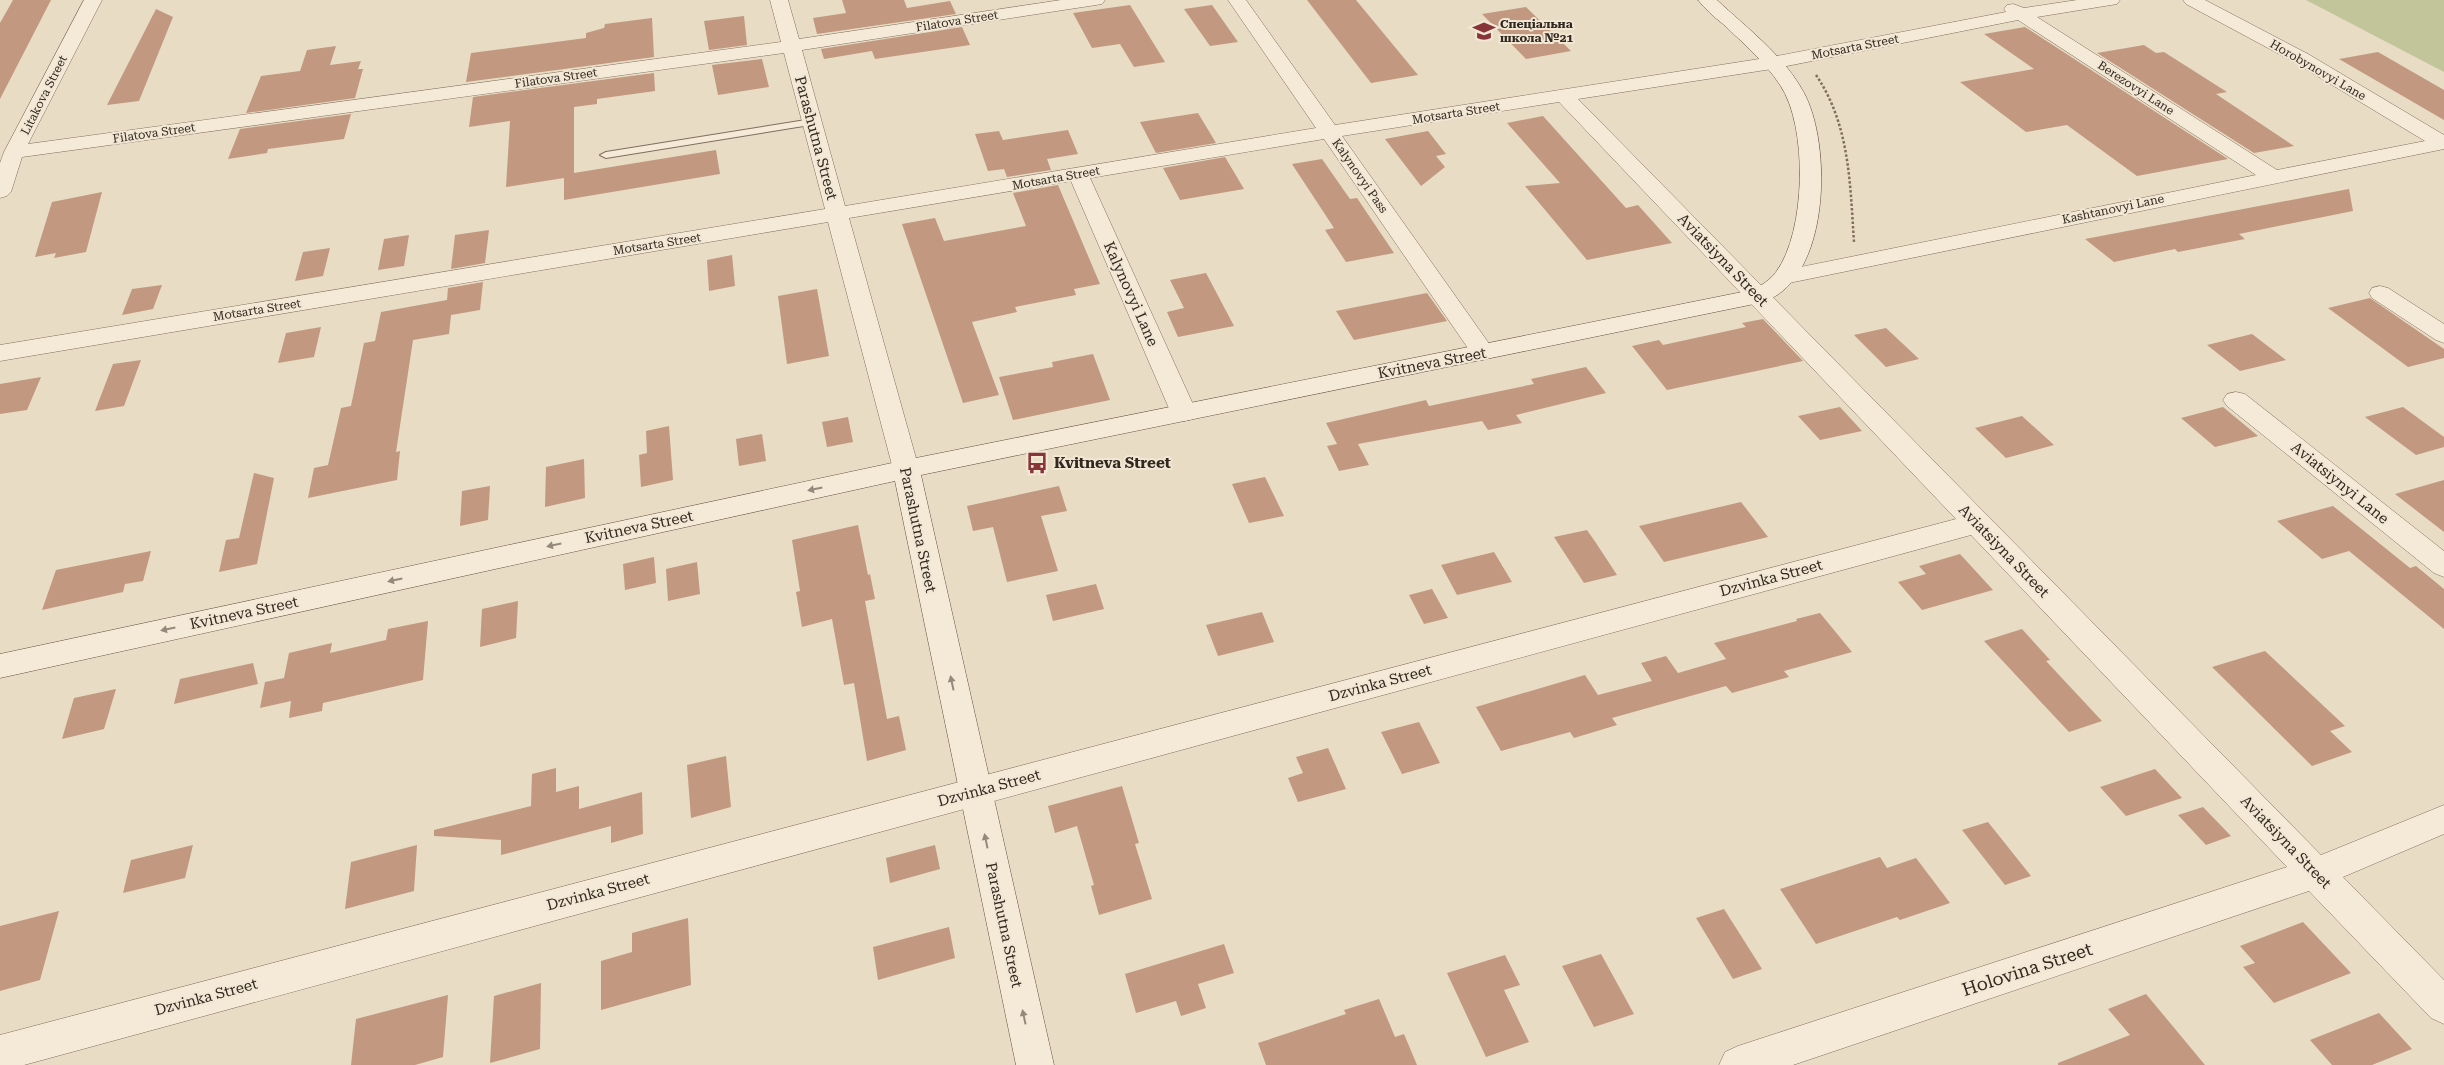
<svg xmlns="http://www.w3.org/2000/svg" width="2444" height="1065" font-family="'Roboto Serif',serif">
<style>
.green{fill:#c2c59a}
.building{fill:#c29880}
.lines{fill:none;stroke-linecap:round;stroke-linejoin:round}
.service-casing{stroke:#816e5d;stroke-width:2}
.minor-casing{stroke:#816e5d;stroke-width:1}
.secondary-casing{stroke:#635040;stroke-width:1}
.path{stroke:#816e5d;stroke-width:2.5;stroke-dasharray:2.5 2;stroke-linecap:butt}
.service{fill:#f4ead7;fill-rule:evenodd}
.minor{fill:#f4ead7;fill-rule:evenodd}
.secondary{fill:#f4ead7;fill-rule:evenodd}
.oneway{fill:#94897b}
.labels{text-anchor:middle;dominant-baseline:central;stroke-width:4;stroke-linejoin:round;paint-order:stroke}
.far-street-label{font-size:12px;fill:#33281f;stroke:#f1e7d4}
.far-poi-label{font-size:12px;font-weight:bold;fill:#33281f;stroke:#f1e7d4;text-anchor:start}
.street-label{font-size:15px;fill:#33281f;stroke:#f1e7d4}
.poi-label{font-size:15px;font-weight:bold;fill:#33281f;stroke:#f1e7d4;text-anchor:start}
.near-street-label{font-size:18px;fill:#33281f;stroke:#f1e7d4}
</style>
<rect width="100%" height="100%" fill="#e8dcc5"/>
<polygon class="green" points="2306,0 2444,0 2444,72"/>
<g class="building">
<polygon points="13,0 51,0 0,99 0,23"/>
<polygon points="842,0 904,0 907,8 950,1 956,14 817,34 813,18 846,13"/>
<polygon points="1307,0 1356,0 1418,75 1371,83"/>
<polygon points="1130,5 1165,62 1134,67 1120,44 1092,48 1073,13"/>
<polygon points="1212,5 1238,42 1210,46 1184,9"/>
<polygon points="1526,7 1571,51 1526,59 1482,14"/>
<polygon points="156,9 173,17 139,101 107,105"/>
<polygon points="744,16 747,45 709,50 704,21"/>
<polygon points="652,18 654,57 466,82 471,53 586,38 586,33 604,28 605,24"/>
<polygon points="962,27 970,45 875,59 872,51 824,59 821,49"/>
<polygon points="2025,27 2228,159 2137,176 2067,125 2026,132 1960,82 2034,69 1984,34"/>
<polygon points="2144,45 2156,53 2164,52 2227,92 2216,94 2294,146 2254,153 2097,53"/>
<polygon points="336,46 330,65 361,61 358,69 363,69 355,98 246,113 261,76 300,71 307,50"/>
<polygon points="2378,52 2444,90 2444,120 2339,59"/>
<polygon points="762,59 769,87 718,95 712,65"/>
<polygon points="654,73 655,91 597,99 597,104 574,107 574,173 716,150 720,174 564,200 564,178 506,187 510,121 469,127 473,97"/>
<polygon points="1198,113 1216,143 1156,153 1140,122"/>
<polygon points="351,114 344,139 268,149 267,153 228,159 240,129"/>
<polygon points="1543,116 1626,208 1638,205 1672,243 1587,260 1525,186 1560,183 1507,123"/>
<polygon points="1068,130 1078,154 1047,159 1051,170 1007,177 1004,169 988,171 975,134 999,131 1003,140"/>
<polygon points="1428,131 1446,154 1436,156 1445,167 1421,186 1385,139"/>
<polygon points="1225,157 1244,189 1180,200 1163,168"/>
<polygon points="1322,159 1350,199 1357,198 1394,253 1346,262 1325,230 1334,228 1292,164"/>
<polygon points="1058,185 1100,284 1074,289 1076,295 1015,307 1017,312 972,322 999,395 963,403 902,224 935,218 944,241 1026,226 1013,193"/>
<polygon points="2349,189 2353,211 2239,234 2245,239 2178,252 2175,249 2114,262 2085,239"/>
<polygon points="102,192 86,252 54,258 56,253 35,257 52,202"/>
<polygon points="489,230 485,263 451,269 455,235"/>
<polygon points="409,235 404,266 378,270 384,239"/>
<polygon points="330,248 323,276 295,281 303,252"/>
<polygon points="732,255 735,286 709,291 707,260"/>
<polygon points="1206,273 1234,326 1178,337 1167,312 1184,308 1170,280"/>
<polygon points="483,282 480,310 451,315 449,334 413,340 396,452 400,451 397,480 308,498 314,468 328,465 341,408 351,406 364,343 375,341 381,312 447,300 448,288"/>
<polygon points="162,285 153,309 122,315 132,289"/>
<polygon points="817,289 829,356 787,364 778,296"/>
<polygon points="1427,293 1447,321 1354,340 1336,311"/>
<polygon points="2370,298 2444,349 2444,358 2408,367 2328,308"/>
<polygon points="1763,319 1803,361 1667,390 1632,346 1659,340 1663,345 1746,327 1742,323"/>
<polygon points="321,327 314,357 278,363 286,333"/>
<polygon points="1886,328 1919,359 1886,367 1854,335"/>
<polygon points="2252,334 2286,360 2240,371 2207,345"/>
<polygon points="1093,354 1110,400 1013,420 999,377 1053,367 1052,362"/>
<polygon points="141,360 124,406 95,411 113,364"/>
<polygon points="1586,367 1606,393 1516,415 1522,423 1488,430 1482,421 1358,444 1369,465 1339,471 1327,446 1337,444 1326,423 1426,400 1429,406 1534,384 1531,379"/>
<polygon points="41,377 27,410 0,414 0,384"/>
<polygon points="1840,407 1862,431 1820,440 1798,416"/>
<polygon points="2223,407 2258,436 2215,447 2181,418"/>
<polygon points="2403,407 2444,437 2444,447 2416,455 2365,417"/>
<polygon points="2022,416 2054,445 2006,458 1975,428"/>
<polygon points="848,417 853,442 827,447 822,422"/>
<polygon points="669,426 673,480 641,487 639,455 647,453 646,431"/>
<polygon points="762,434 766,461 739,466 736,439"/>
<polygon points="584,459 585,498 545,507 546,467"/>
<polygon points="254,473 274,478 257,564 219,572 226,540 239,538"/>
<polygon points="1265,477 1284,516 1249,523 1232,484"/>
<polygon points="2444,480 2444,532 2395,494"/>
<polygon points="490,486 488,520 460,526 462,491"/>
<polygon points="1059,486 1067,511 1041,516 1058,571 1007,582 993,527 973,531 967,506"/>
<polygon points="1741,502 1768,537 1664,562 1639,526"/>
<polygon points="2333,506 2410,568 2416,566 2444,589 2444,629 2349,551 2322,559 2277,521"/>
<polygon points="858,525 868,575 870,574 875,599 865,601 887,719 899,716 906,750 867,761 854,683 844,685 832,619 802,627 796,592 800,591 792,540"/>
<polygon points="1587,530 1596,543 1617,575 1584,583 1554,537"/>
<polygon points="151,551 143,581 125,584 123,592 42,610 56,570"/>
<polygon points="1494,552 1512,582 1457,595 1441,565"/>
<polygon points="1960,554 1993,590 1922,610 1898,582 1926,574 1919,566"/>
<polygon points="654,557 656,583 625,590 623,564"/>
<polygon points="697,562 700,594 668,601 666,569"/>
<polygon points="1096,584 1104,609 1053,621 1046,595"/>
<polygon points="1432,589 1448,618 1424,624 1409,595"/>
<polygon points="518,601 516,638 480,647 482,609"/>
<polygon points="1262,612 1274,642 1218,656 1206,625"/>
<polygon points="1820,613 1852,652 1784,671 1789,677 1732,693 1726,686 1612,718 1617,725 1574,738 1570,732 1501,751 1476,707 1585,675 1598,695 1652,681 1641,663 1666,656 1678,673 1726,659 1714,643 1797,621 1796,619"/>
<polygon points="428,621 423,680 323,703 322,711 289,718 291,701 260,708 265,682 284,678 289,653 332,643 330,653 386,640 388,629"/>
<polygon points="2022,629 2050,660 2046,661 2102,721 2069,732 1984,641"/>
<polygon points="2265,651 2345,726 2330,731 2352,752 2312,766 2212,667"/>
<polygon points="253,663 258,684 174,704 180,679"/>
<polygon points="116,689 104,729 62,739 74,698"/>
<polygon points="1419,722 1440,763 1402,774 1381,732"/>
<polygon points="1328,748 1346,789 1298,802 1288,778 1303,773 1296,757"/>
<polygon points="726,756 731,807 691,818 687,765"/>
<polygon points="556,768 556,792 579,786 579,809 642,792 643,834 611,843 611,826 501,855 501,840 434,836 434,830 531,806 532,774"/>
<polygon points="2155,769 2182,798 2126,816 2100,787"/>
<polygon points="1122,786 1139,843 1135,844 1152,899 1099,915 1091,886 1094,885 1077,826 1055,833 1048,806"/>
<polygon points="2203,807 2231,836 2206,845 2178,815"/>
<polygon points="1988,822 2031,876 2005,885 1962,830"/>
<polygon points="193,845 185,878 123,893 131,860"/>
<polygon points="417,845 414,891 345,909 351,862"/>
<polygon points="935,845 940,869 890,883 886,858"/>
<polygon points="1880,857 1887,868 1916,858 1950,903 1900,920 1897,917 1816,944 1780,889"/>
<polygon points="1724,909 1762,969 1733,979 1696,918"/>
<polygon points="59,911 40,980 0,991 0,926"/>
<polygon points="688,918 691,985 601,1010 601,961 632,952 632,933"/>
<polygon points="2303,922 2351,973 2274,1003 2243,967 2255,963 2240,946"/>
<polygon points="949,927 955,958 878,980 873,947"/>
<polygon points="1224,944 1234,973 1198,984 1206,1008 1181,1016 1176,1001 1136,1013 1125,974"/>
<polygon points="1601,954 1634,1014 1594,1027 1562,966"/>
<polygon points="1505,955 1520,985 1504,990 1529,1042 1486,1057 1447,973"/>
<polygon points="541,983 540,1049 490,1063 494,996"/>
<polygon points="2146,994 2205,1065 2058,1065 2058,1063 2130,1035 2108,1009"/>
<polygon points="448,995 443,1057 415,1065 351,1065 356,1019"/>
<polygon points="1379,999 1395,1037 1404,1034 1417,1065 1266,1065 1258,1043 1346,1014 1344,1010"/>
<polygon points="2379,1013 2412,1049 2372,1065 2332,1065 2310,1040"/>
</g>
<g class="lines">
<g class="service-casing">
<polygon id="service" points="812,119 817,122 816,124 606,158 600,155 606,152"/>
</g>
<g class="minor-casing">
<g id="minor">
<polygon points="84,0 102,0 28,144 781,42 770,0 788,0 799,39 1061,0 1105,0 1102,4 1096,5 802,50 845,206 1316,128 1228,0 1246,0 1335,125 1772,57 2006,12 2004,9 2007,5 2013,4 2024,8 2077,0 2120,0 2117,4 2111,5 2037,17 2277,170 2425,141 2294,62 2186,4 2183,0 2205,0 2308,54 2444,135 2444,149 1784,284 1776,282 1773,277 1776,272 2256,175 2018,20 1772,69 1578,99 2321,855 2444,805 2444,834 2343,877 2444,980 2444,1024 2431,1018 2309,891 1793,1065 1719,1065 1725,1052 1738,1046 2287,867 1971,535 24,1065 0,1065 0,1035 1956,519 1559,102 1342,136 1495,352 1492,357 1483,360 1474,357 1324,139 1090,178 1197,413 1193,419 1184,421 1175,419 1171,413 1071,181 849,218 919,469 915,476 906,478 897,476 893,469 828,222 0,361 0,345 825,209 784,53 22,157 11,192 7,196 0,198 0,163 4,152"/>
<polygon points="2380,286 2388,288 2444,324 2444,343 2436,340 2372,298 2369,293 2372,288"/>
<polygon points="2236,392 2245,394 2444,551 2444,577 2434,573 2227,406 2223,400 2227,394"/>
</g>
</g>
<g class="secondary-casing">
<path id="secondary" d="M1698,0H1717C1747,28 1783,55 1803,91C1833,143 1831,285 1759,303L921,475L1054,1065H1016L895,481L0,678V654L906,460L1752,290C1761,286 1770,280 1776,272C1806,232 1808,126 1780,85C1765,62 1743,43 1723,24C1714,17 1705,9 1698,0Z"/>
</g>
<path class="path" d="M1816,75C1850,125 1850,184 1854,242"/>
<use href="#service" class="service"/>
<use href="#minor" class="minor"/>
<use href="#secondary" class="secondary"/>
</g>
<defs><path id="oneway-solid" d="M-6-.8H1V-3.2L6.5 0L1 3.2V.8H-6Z" transform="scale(1.25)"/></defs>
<g class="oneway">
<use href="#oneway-solid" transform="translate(815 489) rotate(168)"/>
<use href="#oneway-solid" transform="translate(554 545) rotate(168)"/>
<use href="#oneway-solid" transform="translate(395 580) rotate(168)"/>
<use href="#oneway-solid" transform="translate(168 629) rotate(168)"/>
<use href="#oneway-solid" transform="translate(952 683) rotate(-102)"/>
<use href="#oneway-solid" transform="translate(986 841) rotate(-102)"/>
<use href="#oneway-solid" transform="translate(1024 1017) rotate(-102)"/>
</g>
<defs>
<g id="school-bare" transform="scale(1.725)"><path d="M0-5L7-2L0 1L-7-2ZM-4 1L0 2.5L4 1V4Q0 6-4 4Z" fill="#88353a" stroke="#f1e7d4" stroke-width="2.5" paint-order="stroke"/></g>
<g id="bus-bare" transform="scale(1.725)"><path d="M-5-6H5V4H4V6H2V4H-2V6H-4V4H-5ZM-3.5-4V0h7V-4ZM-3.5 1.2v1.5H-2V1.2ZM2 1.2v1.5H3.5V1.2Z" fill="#88353a" stroke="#f1e7d4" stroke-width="2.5" paint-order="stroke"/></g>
</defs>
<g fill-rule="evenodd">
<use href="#school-bare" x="1484" y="31"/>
<use href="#bus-bare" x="1037" y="463"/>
</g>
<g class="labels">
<g class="far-street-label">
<text transform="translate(957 21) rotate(-9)">Filatova Street</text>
<text transform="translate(1855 47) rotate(-11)">Motsarta Street</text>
<text transform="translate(2318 70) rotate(30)">Horobynovyi Lane</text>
<text transform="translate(556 78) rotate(-8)">Filatova Street</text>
<text transform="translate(2136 88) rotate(33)">Berezovyi Lane</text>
<text transform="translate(44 95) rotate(-63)">Litakova Street</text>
<text transform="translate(1456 113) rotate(-9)">Motsarta Street</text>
<text transform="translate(154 133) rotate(-8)">Filatova Street</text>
<text transform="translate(1360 176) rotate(55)">Kalynovyi Pass</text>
<text transform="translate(1056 178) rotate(-10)">Motsarta Street</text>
<text transform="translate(2113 209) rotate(-12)">Kashtanovyi Lane</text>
<text transform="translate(657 244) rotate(-9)">Motsarta Street</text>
<text transform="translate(257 310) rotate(-9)">Motsarta Street</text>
</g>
<g class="far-poi-label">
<text x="1500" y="24">Спеціальна<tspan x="1500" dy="14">школа №21</tspan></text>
</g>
<g class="street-label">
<text transform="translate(816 138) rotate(75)">Parashutna Street</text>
<text transform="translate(1723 260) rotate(46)">Aviatsiyna Street</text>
<text transform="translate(1131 294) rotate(66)">Kalynovyi Lane</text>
<text transform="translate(1432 363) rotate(-11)">Kvitneva Street</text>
<text transform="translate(2340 483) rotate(39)">Aviatsiynyi Lane</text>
<text transform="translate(639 527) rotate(-12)">Kvitneva Street</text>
<text transform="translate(918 530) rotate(78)">Parashutna Street</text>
<text transform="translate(2004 551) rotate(46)">Aviatsiyna Street</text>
<text transform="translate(1771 578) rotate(-15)">Dzvinka Street</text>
<text transform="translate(244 613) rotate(-12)">Kvitneva Street</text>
<text transform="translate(1380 683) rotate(-15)">Dzvinka Street</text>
<text transform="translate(989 788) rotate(-15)">Dzvinka Street</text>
<text transform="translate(2286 842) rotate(46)">Aviatsiyna Street</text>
<text transform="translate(598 892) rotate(-15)">Dzvinka Street</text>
<text transform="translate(1004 925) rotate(78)">Parashutna Street</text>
<text transform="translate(206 997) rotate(-15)">Dzvinka Street</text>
</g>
<g class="poi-label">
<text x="1054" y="463">Kvitneva Street</text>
</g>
<g class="near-street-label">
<text transform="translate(2027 969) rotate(-18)">Holovina Street</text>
</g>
</g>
</svg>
